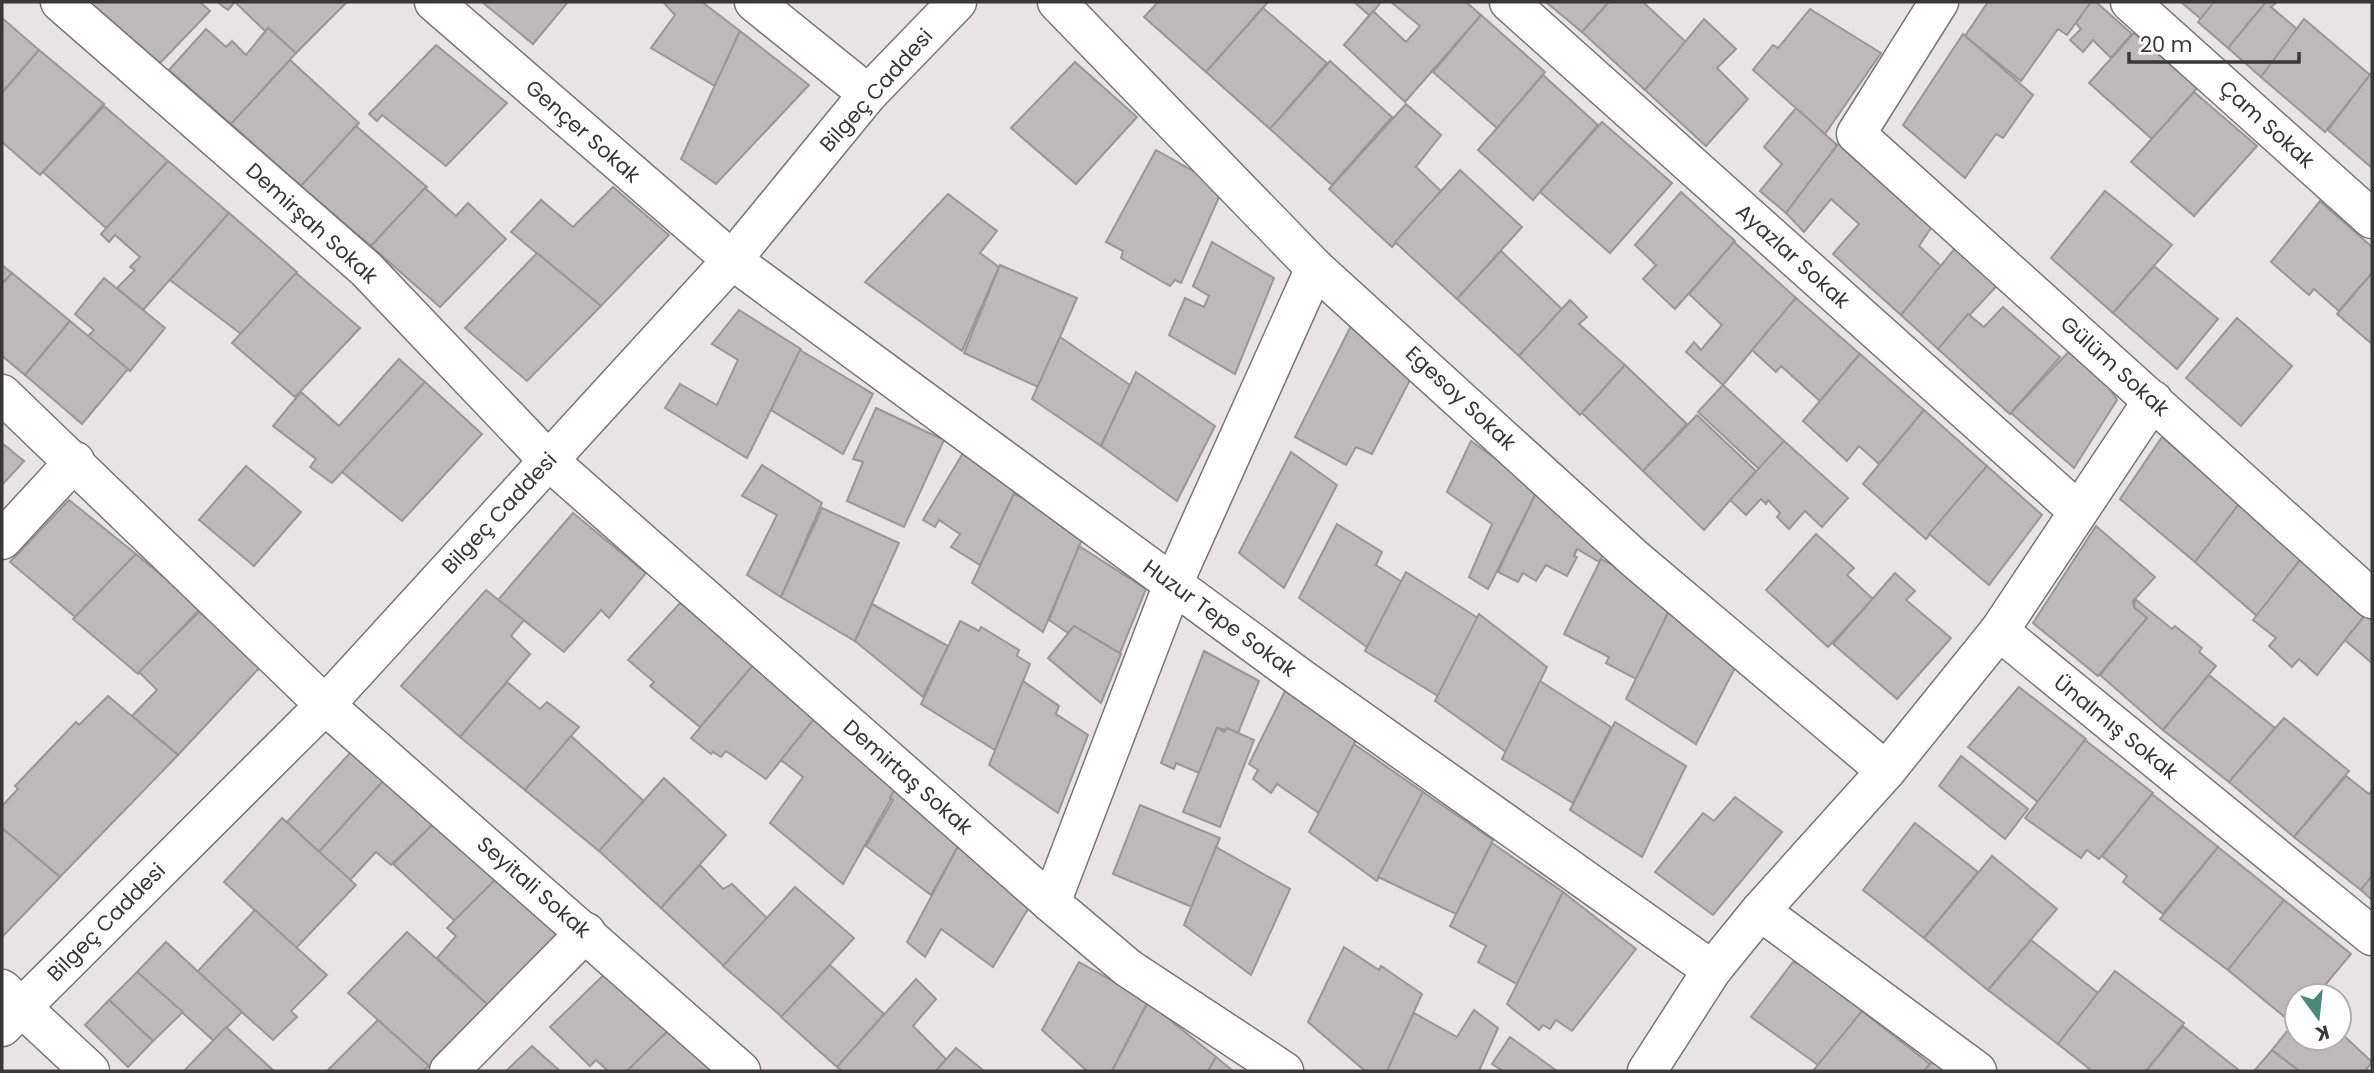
<svg xmlns="http://www.w3.org/2000/svg" width="2374" height="1073" font-family="Poppins,sans-serif">
<style>
.building{fill:#bdb9ba;stroke:#9a9597;stroke-width:2}
.lines{fill:none;stroke-linecap:round;stroke-linejoin:round}
.minor-casing{stroke:#7a7677;stroke-width:41}
.tertiary-casing{stroke:#7a7677;stroke-width:41}
.minor{stroke:#fff;stroke-width:38}
.tertiary{stroke:#fff;stroke-width:38}
.labels{text-anchor:middle;dominant-baseline:central;stroke-width:5;stroke-linejoin:round;paint-order:stroke}
.street-label{font-size:21px;fill:#393738;stroke:#fff}
</style>
<rect width="100%" height="100%" fill="#e8e4e6"/>
<g class="building">
<polygon points="90,2 200,2 210,11 160,63"/>
<polygon points="217,2 347,2 296,53 268,28 266,32 235,2 228,10"/>
<polygon points="482,2 568,2 533,44"/>
<polygon points="663,2 702,2 740,31 715,86 651,48 675,15"/>
<polygon points="1158,2 1268,2 1206,72 1144,17"/>
<polygon points="1354,2 1381,2 1370,16"/>
<polygon points="1391,2 1466,2 1481,15 1405,102 1344,45 1373,11 1406,42 1420,26"/>
<polygon points="1546,2 1609,2 1582,32"/>
<polygon points="1609,2 1643,2 1686,42 1645,90 1582,32"/>
<polygon points="1988,2 2091,2 2067,35 2058,29 2021,81 1965,36"/>
<polygon points="2091,2 2096,2 2132,34 2111,58 2093,40 2083,52 2070,40 2081,29 2076,23"/>
<polygon points="2181,2 2214,2 2201,19"/>
<polygon points="2214,2 2266,2 2228,48 2198,22"/>
<polygon points="2266,2 2276,3 2271,7 2297,29 2261,77 2228,48"/>
<polygon points="1263,8 1327,63 1270,129 1206,72"/>
<polygon points="1810,9 1881,53 1825,134 1753,70 1773,45 1778,48"/>
<polygon points="1481,15 1545,72 1497,128 1433,72"/>
<polygon points="2,18 39,50 2,93"/>
<polygon points="1704,19 1736,49 1717,68 1748,99 1706,146 1645,90"/>
<polygon points="2304,19 2370,75 2325,132 2261,77"/>
<polygon points="268,28 296,53 231,124 169,70 206,29 226,47 232,41 246,55"/>
<polygon points="740,31 809,85 716,184 681,159"/>
<polygon points="2134,33 2197,88 2152,139 2089,83"/>
<polygon points="1963,34 2033,95 2003,138 1996,134 1965,178 1903,125"/>
<polygon points="436,45 507,103 446,166 382,115 377,121 369,114"/>
<polygon points="39,50 104,104 40,175 2,142 2,93"/>
<polygon points="290,60 359,123 301,186 231,124"/>
<polygon points="1330,61 1392,117 1332,185 1270,129"/>
<polygon points="1075,62 1137,117 1076,184 1011,128"/>
<polygon points="2372,72 2372,168 2328,130"/>
<polygon points="1543,75 1598,125 1533,200 1478,150"/>
<polygon points="2194,92 2257,146 2194,216 2131,162"/>
<polygon points="1406,104 1441,135 1416,167 1441,191 1392,247 1329,189"/>
<polygon points="104,106 168,161 106,228 43,172"/>
<polygon points="1796,108 1837,145 1786,213 1760,191 1782,164 1764,147"/>
<polygon points="1602,122 1672,183 1610,253 1540,192"/>
<polygon points="356,126 427,187 371,246 301,186"/>
<polygon points="1839,143 1933,225 1919,246 1941,266 1901,315 1833,254 1859,224 1831,199 1804,232 1786,213"/>
<polygon points="1156,150 1223,188 1181,283 1175,280 1170,286 1121,258 1123,251 1106,242"/>
<polygon points="168,161 229,213 143,310 117,288 135,270 130,267 140,257 115,235 109,242 101,234"/>
<polygon points="1460,170 1522,227 1457,299 1395,242"/>
<polygon points="613,187 669,235 601,306 511,232 541,200 573,227"/>
<polygon points="425,188 456,216 468,203 506,239 440,307 371,246"/>
<polygon points="2105,191 2172,245 2113,313 2051,258"/>
<polygon points="1681,192 1735,241 1675,309 1643,279 1656,265 1635,245"/>
<polygon points="948,194 997,231 980,253 999,267 962,351 865,282"/>
<polygon points="2320,201 2372,247 2372,273 2339,311 2314,289 2309,295 2271,262"/>
<polygon points="229,213 297,272 241,334 170,280"/>
<polygon points="1212,242 1274,278 1235,374 1169,335 1185,298 1204,307 1209,296 1193,286"/>
<polygon points="1734,242 1796,298 1723,385 1686,352 1694,342 1701,350 1722,325 1689,294"/>
<polygon points="1960,242 2006,276 1938,349 1901,315"/>
<polygon points="1501,251 1562,309 1519,356 1457,299"/>
<polygon points="537,253 601,306 527,381 465,328"/>
<polygon points="2,265 12,273 2,284"/>
<polygon points="1000,265 1077,298 1038,387 964,353"/>
<polygon points="2154,266 2218,319 2177,369 2113,313"/>
<polygon points="12,273 70,321 25,375 2,356 2,284"/>
<polygon points="296,273 360,328 295,397 232,343"/>
<polygon points="2372,273 2372,344 2337,314"/>
<polygon points="104,278 165,328 130,371 88,336 94,330 75,314"/>
<polygon points="1796,298 1860,354 1820,401 1781,366 1776,372 1752,350"/>
<polygon points="1570,300 1587,317 1579,324 1625,365 1580,415 1519,356"/>
<polygon points="2003,307 2060,357 2010,414 1938,349 1968,314 1984,327"/>
<polygon points="739,310 801,349 747,458 665,408 680,384 717,405 738,360 712,344"/>
<polygon points="2237,318 2292,366 2241,426 2186,378"/>
<polygon points="70,321 128,369 82,424 25,375"/>
<polygon points="1353,322 1412,376 1372,454 1356,447 1346,465 1295,437"/>
<polygon points="1060,337 1130,385 1101,446 1032,399"/>
<polygon points="2072,348 2096,367 2117,400 2074,468 2011,413"/>
<polygon points="800,350 873,394 843,454 771,410"/>
<polygon points="1860,354 1924,410 1879,464 1859,446 1847,461 1803,421"/>
<polygon points="399,359 425,382 332,483 310,467 316,459 273,426 301,392 339,426"/>
<polygon points="1625,365 1687,424 1643,471 1582,413"/>
<polygon points="1136,372 1215,426 1177,501 1101,446"/>
<polygon points="425,382 482,434 402,521 342,472"/>
<polygon points="1723,385 1784,441 1759,469 1698,412"/>
<polygon points="876,408 944,440 904,527 847,501 863,462 853,459"/>
<polygon points="1924,410 1987,466 1926,539 1863,484"/>
<polygon points="1697,415 1756,471 1704,530 1643,471"/>
<polygon points="2162,437 2239,504 2195,562 2120,499"/>
<polygon points="1471,441 1538,489 1488,589 1469,577 1492,524 1447,492"/>
<polygon points="1784,441 1848,498 1822,527 1805,511 1789,529 1777,517 1780,513 1768,500 1766,504 1761,499 1746,515 1730,500"/>
<polygon points="2,443 24,461 2,485"/>
<polygon points="1291,452 1337,485 1284,588 1239,553"/>
<polygon points="963,453 1015,491 980,565 951,547 960,534 939,520 935,527 923,520"/>
<polygon points="762,465 822,503 781,597 747,575 777,515 742,496"/>
<polygon points="246,466 301,512 254,566 199,520"/>
<polygon points="1987,466 2042,515 1989,585 1929,534"/>
<polygon points="1538,489 1610,543 1599,562 1577,549 1574,556 1577,557 1567,576 1546,565 1536,581 1523,573 1518,582 1498,572"/>
<polygon points="1014,494 1034,503 1083,537 1043,632 972,583"/>
<polygon points="69,500 136,554 75,617 10,562"/>
<polygon points="2239,504 2302,557 2257,616 2195,562"/>
<polygon points="822,508 899,543 855,641 781,597"/>
<polygon points="573,513 646,573 609,618 601,610 564,652 498,600"/>
<polygon points="1337,524 1382,552 1376,565 1402,582 1367,647 1299,598"/>
<polygon points="2096,526 2155,577 2133,601 2134,607 2147,618 2098,676 2033,623"/>
<polygon points="1816,534 1854,568 1847,575 1873,599 1828,647 1766,590"/>
<polygon points="1079,546 1146,589 1120,653 1074,626 1068,633 1049,620"/>
<polygon points="136,554 201,608 138,674 73,619"/>
<polygon points="1601,559 1675,598 1636,679 1606,663 1609,657 1564,634"/>
<polygon points="2301,559 2366,614 2317,675 2299,659 2292,667 2269,646 2276,638 2253,620"/>
<polygon points="1406,572 1478,618 1438,696 1365,651"/>
<polygon points="1895,573 1915,591 1906,600 1951,638 1897,699 1833,644"/>
<polygon points="486,590 524,620 511,636 530,654 460,737 401,686"/>
<polygon points="2135,599 2172,629 2175,626 2202,648 2199,652 2216,666 2163,730 2100,675 2147,618 2134,607"/>
<polygon points="680,603 755,663 700,727 650,686 654,682 628,660"/>
<polygon points="872,604 948,646 923,697 855,641"/>
<polygon points="1670,609 1741,656 1696,744 1626,699"/>
<polygon points="199,612 263,664 178,755 132,716 157,690 139,672"/>
<polygon points="1479,614 1547,667 1506,752 1435,701"/>
<polygon points="2366,614 2372,620 2372,663 2345,640"/>
<polygon points="960,621 979,631 981,627 1019,650 1017,656 1030,664 995,750 921,704"/>
<polygon points="1074,626 1121,654 1101,703 1048,658"/>
<polygon points="1204,651 1259,681 1238,733 1217,728 1199,773 1176,763 1174,769 1161,763"/>
<polygon points="755,663 818,714 766,779 726,751 721,757 713,752 711,754 691,738"/>
<polygon points="2209,675 2275,728 2229,782 2163,730"/>
<polygon points="1023,681 1059,706 1056,714 1088,735 1058,813 989,765"/>
<polygon points="1540,681 1611,727 1573,803 1502,759"/>
<polygon points="507,682 540,709 547,702 579,727 525,790 460,737"/>
<polygon points="2019,687 2086,739 2038,802 1968,747"/>
<polygon points="1285,691 1356,740 1319,813 1277,784 1271,793 1253,779 1258,770 1249,764"/>
<polygon points="108,696 178,755 60,877 2,828 2,806 18,789 15,786 76,722 79,725"/>
<polygon points="818,714 901,781 843,884 770,823 803,777 781,760"/>
<polygon points="2284,718 2349,771 2294,837 2229,782"/>
<polygon points="1615,722 1686,766 1642,857 1570,810"/>
<polygon points="1217,728 1224,732 1227,728 1254,740 1220,827 1183,812"/>
<polygon points="571,736 644,801 599,851 525,790"/>
<polygon points="2085,740 2153,793 2099,859 2087,850 2081,858 2025,818"/>
<polygon points="361,741 393,770 319,852 287,822"/>
<polygon points="1354,744 1423,792 1377,881 1309,832"/>
<polygon points="1961,756 2028,809 2005,839 1939,786"/>
<polygon points="393,770 441,816 391,865 376,852 350,880 319,852"/>
<polygon points="2346,776 2369,794 2372,791 2372,876 2361,890 2294,837"/>
<polygon points="664,778 726,835 661,908 599,851"/>
<polygon points="895,789 961,841 931,895 866,846 893,800 890,797"/>
<polygon points="1423,792 1493,840 1456,914 1378,877"/>
<polygon points="2152,794 2218,847 2163,914 2123,882 2127,876 2102,856"/>
<polygon points="1735,797 1782,832 1713,915 1655,872 1703,813 1714,821"/>
<polygon points="1140,805 1220,838 1192,907 1113,874"/>
<polygon points="441,816 506,869 455,921 393,864"/>
<polygon points="282,818 356,885 296,948 224,882"/>
<polygon points="1915,823 1978,872 1924,938 1863,890"/>
<polygon points="2,828 60,877 2,937"/>
<polygon points="961,841 1037,894 993,967 941,929 925,957 907,942"/>
<polygon points="1492,843 1563,892 1517,984 1478,962 1486,946 1450,926"/>
<polygon points="1216,847 1290,889 1251,975 1184,925"/>
<polygon points="2218,847 2284,900 2228,970 2160,919"/>
<polygon points="1992,856 2057,909 1988,990 1924,938"/>
<polygon points="700,865 723,889 732,884 767,918 724,966 661,908"/>
<polygon points="507,868 565,927 489,1006 437,958 456,936 447,928"/>
<polygon points="2372,876 2372,900 2361,890"/>
<polygon points="795,887 854,938 782,1017 723,966"/>
<polygon points="1563,892 1636,949 1572,1031 1556,1020 1550,1029 1543,1025 1539,1030 1507,1004"/>
<polygon points="2284,900 2351,954 2316,996 2297,996 2297,1019 2293,1024 2228,970"/>
<polygon points="255,910 327,975 291,1011 297,1017 273,1040 197,972"/>
<polygon points="407,932 488,1005 429,1066 348,993"/>
<polygon points="2031,940 2098,993 2058,1044 1988,990"/>
<polygon points="166,942 242,1012 214,1041 137,972"/>
<polygon points="1344,947 1379,970 1381,966 1422,994 1387,1071 1365,1071 1308,1022"/>
<polygon points="1079,962 1148,1001 1112,1071 1087,1071 1042,1030"/>
<polygon points="1793,962 1807,967 1863,1011 1818,1065 1751,1017"/>
<polygon points="614,965 677,1022 627,1071 608,1071 596,1060 590,1066 550,1027"/>
<polygon points="830,965 884,1014 837,1067 781,1017"/>
<polygon points="2115,971 2184,1023 2146,1071 2092,1071 2058,1044"/>
<polygon points="137,972 183,1012 153,1041 109,1000"/>
<polygon points="916,979 936,999 913,1026 946,1059 936,1071 842,1071 837,1067"/>
<polygon points="109,1000 153,1041 128,1067 85,1025"/>
<polygon points="1148,1002 1216,1057 1208,1071 1112,1071"/>
<polygon points="1474,1010 1498,1028 1479,1071 1387,1071 1414,1013 1457,1037"/>
<polygon points="1862,1011 1930,1064 1924,1071 1813,1071"/>
<polygon points="378,1020 429,1066 423,1071 327,1071"/>
<polygon points="2296,1020 2297,1038 2319,1038 2327,1044 2331,1038 2339,1038 2339,1031 2372,1062 2365,1071 2299,1071 2272,1050"/>
<polygon points="677,1022 730,1071 627,1071"/>
<polygon points="2183,1026 2240,1071 2146,1071"/>
<polygon points="226,1027 274,1071 184,1071"/>
<polygon points="1510,1037 1557,1071 1503,1071 1492,1064"/>
<polygon points="532,1046 560,1071 506,1071"/>
<polygon points="956,1048 984,1071 936,1071"/>
<polygon points="2272,1050 2299,1071 2254,1071"/>
<polygon points="1937,1056 1956,1071 1924,1071"/>
<polygon points="1216,1057 1233,1071 1208,1071"/>
</g>
<g class="lines">
<g class="minor-casing">
<g id="minor">
<polyline points="60,2 366,269 548,460 1051,903 1128,968 1284,1071"/>
<polyline points="434,2 732,260 1302,679 1712,970"/>
<polyline points="754,2 868,94"/>
<polyline points="1057,2 1315,268 1635,559 1886,771"/>
<polyline points="1509,2 2078,511"/>
<polyline points="1939,2 1856,134 2372,599"/>
<polyline points="2130,2 2372,219"/>
<polyline points="2,394 325,705 741,1071"/>
<polyline points="2,540 75,461"/>
<polyline points="1999,631 2153,400"/>
<polyline points="1051,903 1173,584 1315,268"/>
<polyline points="1760,911 1886,771 1999,631 2372,936"/>
<polyline points="2,989 90,1071"/>
<polyline points="449,1071 586,932"/>
<polyline points="1647,1071 1712,970 1760,911 1977,1071"/>
</g>
</g>
<g class="tertiary-casing">
<polyline id="tertiary" points="2,1027 325,705 732,260 868,94 957,2"/>
</g>
<use href="#minor" class="minor"/>
<use href="#tertiary" class="tertiary"/>
</g>
<g class="labels">
<g class="street-label">
<text transform="translate(876 90) rotate(-48)">Bilgeç Caddesi</text>
<text transform="translate(2267 124) rotate(42)">Çam Sokak</text>
<text transform="translate(583 131) rotate(41)">Gençer Sokak</text>
<text transform="translate(312 223) rotate(42)">Demirşah Sokak</text>
<text transform="translate(1793 256) rotate(42)">Ayazlar Sokak</text>
<text transform="translate(2115 366) rotate(42)">Gülüm Sokak</text>
<text transform="translate(1461 398) rotate(43)">Egesoy Sokak</text>
<text transform="translate(499 513) rotate(-47)">Bilgeç Caddesi</text>
<text transform="translate(1220 618) rotate(36)">Huzur Tepe Sokak</text>
<text transform="translate(2116 727) rotate(39)">Ünalmış Sokak</text>
<text transform="translate(908 777) rotate(41)">Demirtaş Sokak</text>
<text transform="translate(534 887) rotate(41)">Seyitali Sokak</text>
<text transform="translate(106 922) rotate(-45)">Bilgeç Caddesi</text>
</g>
</g>
<rect width="2374" height="1073" fill="none" stroke="#393738" stroke-width="7"/>
<g transform="translate(2318 1017) rotate(165)"><circle r="33" fill="#ffffff" stroke="#b0afaf" stroke-width="2"/>
<path d="M0-5L12 26L0 18L-12 26Z" fill="#478a7c"/>
<text y="-10" font-size="19" font-weight="bold" text-anchor="middle" fill="#393738">K</text>
</g>
<path d="M2129 52v10h170v-10" fill="none" stroke="#393738" stroke-width="3.5"/>
<text x="2140" y="52" font-size="21" fill="#393738" stroke="#ffffff" stroke-width="5" paint-order="stroke">20 m</text>
</svg>
